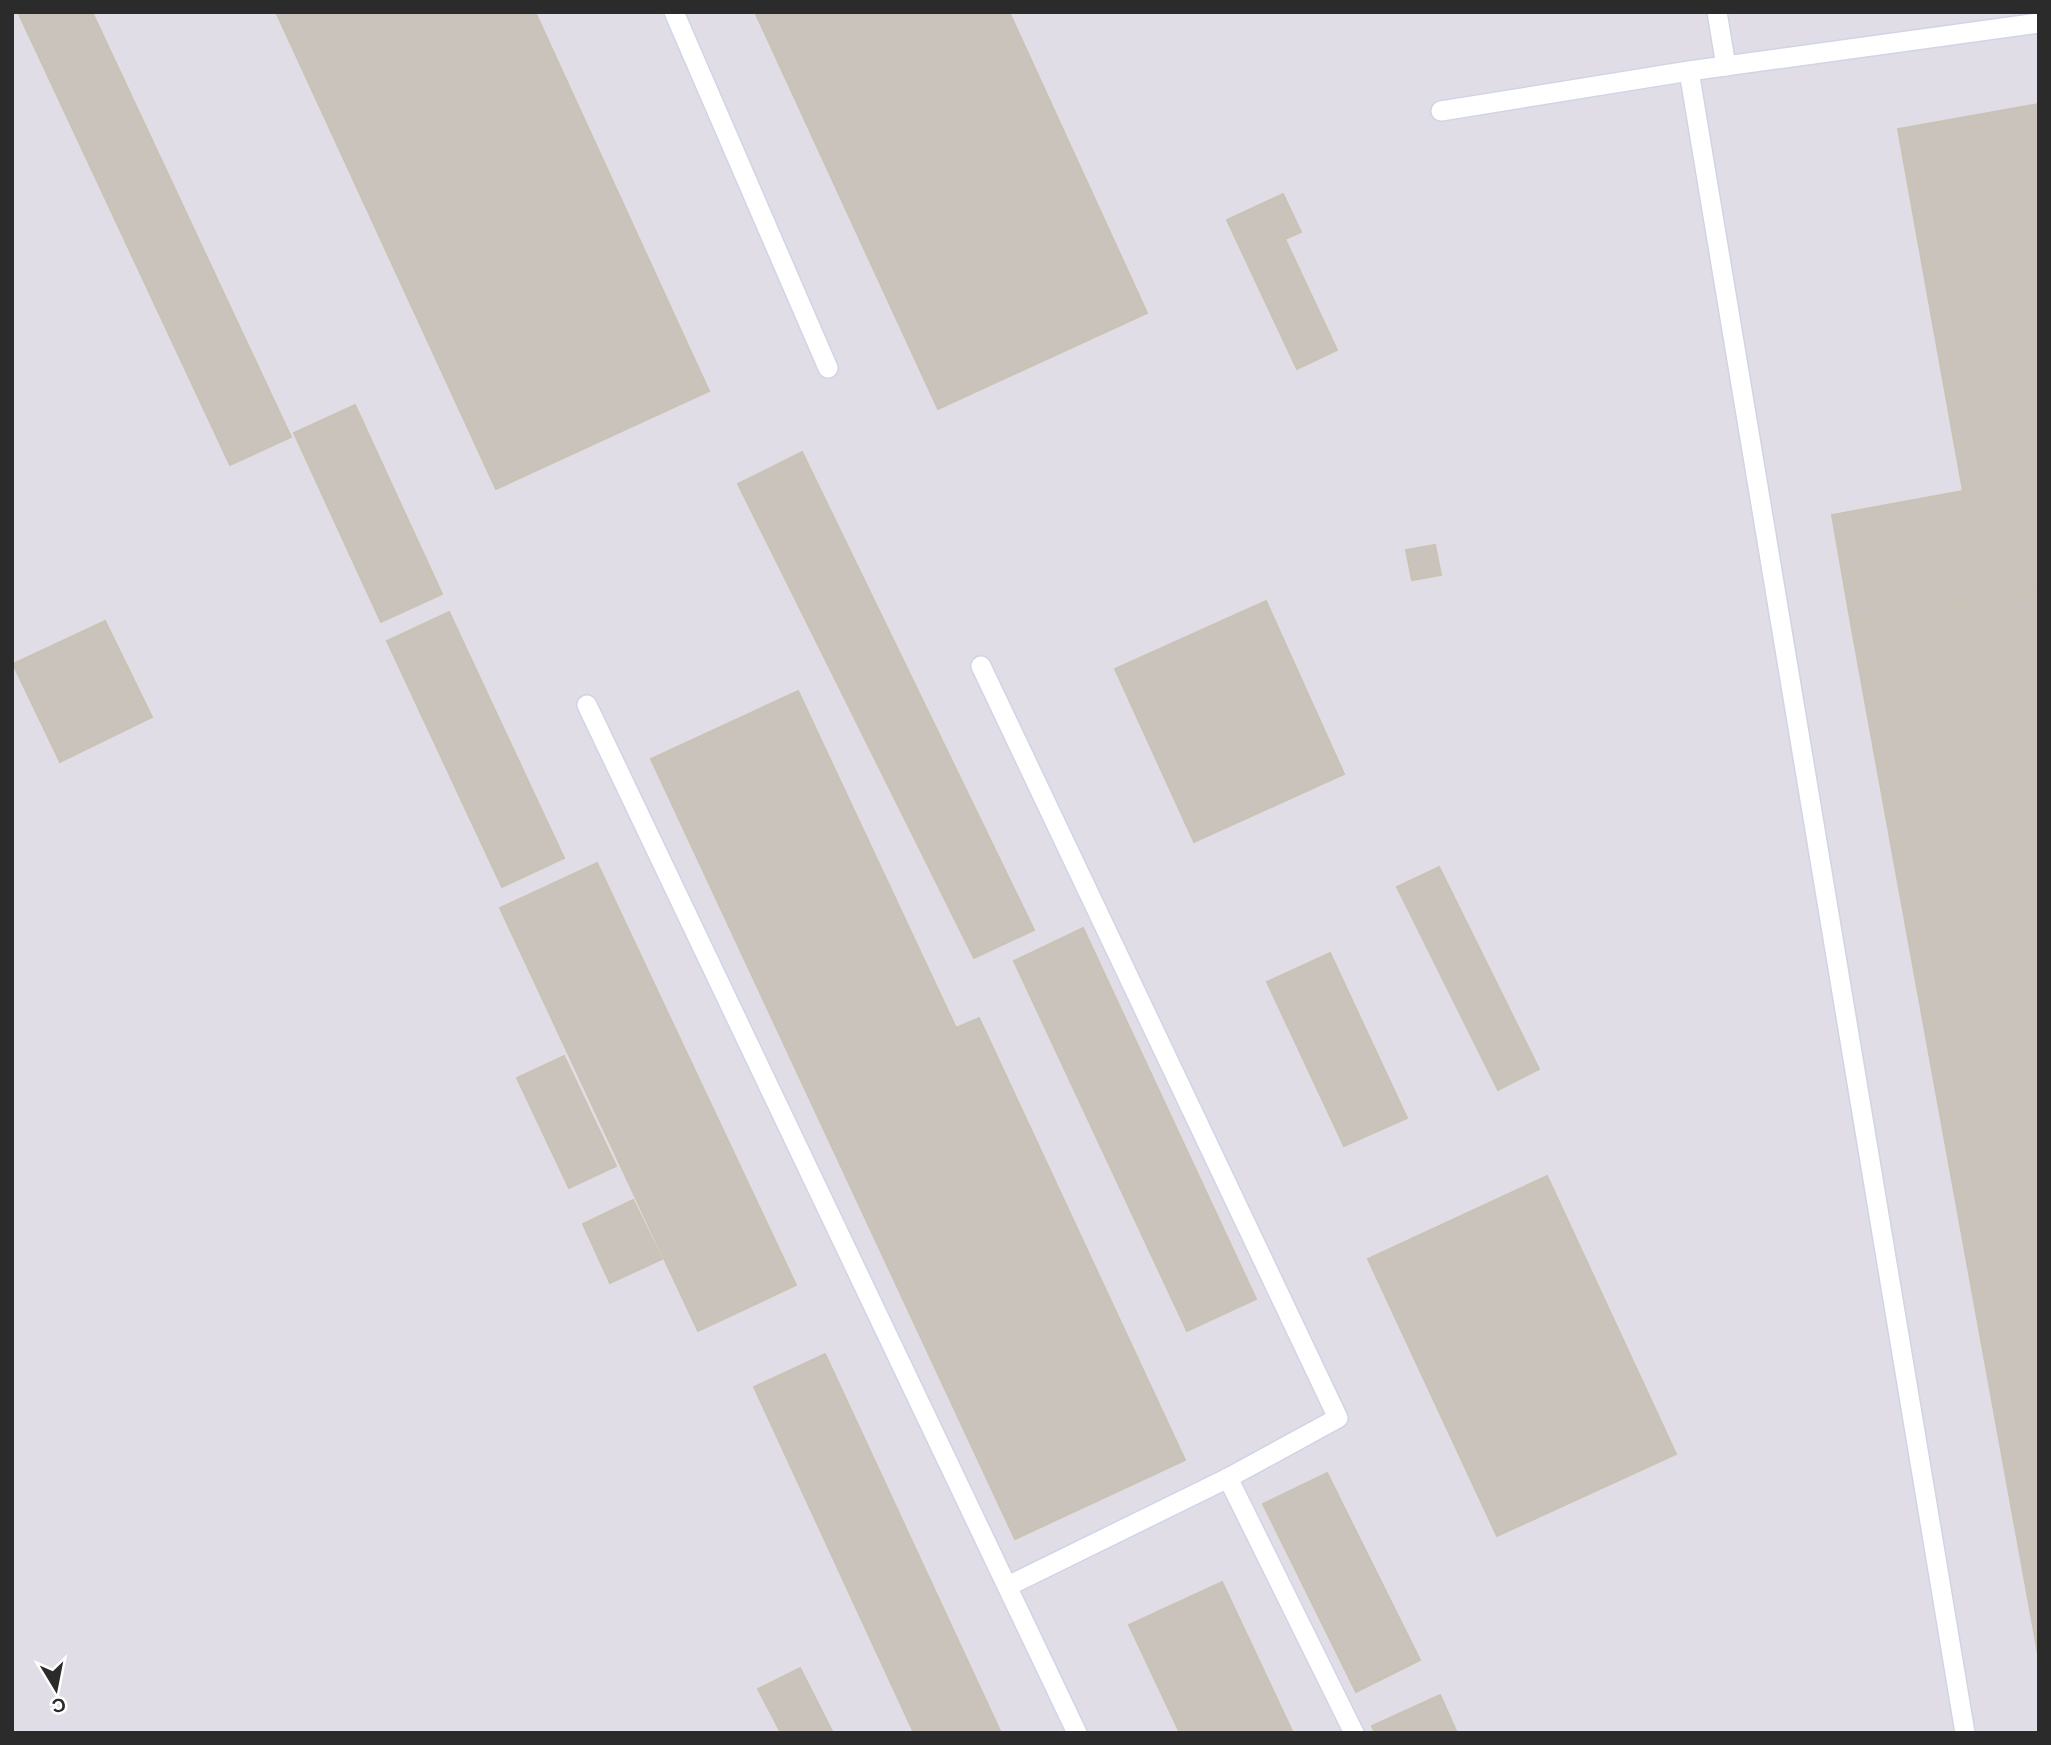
<svg xmlns="http://www.w3.org/2000/svg" width="2051" height="1745" font-family="'DM Sans',sans-serif">
<style>
.industrial{fill:#e0dde6}
.building{fill:#c9c3bb;stroke:#cac3b5;stroke-width:2}
.lines{fill:none;stroke-linecap:round;stroke-linejoin:round}
.lane-casing{stroke:#d1d4e5;stroke-width:22}
.lane{stroke:#fff;stroke-width:19}
</style>
<rect width="100%" height="100%" fill="#eee6dc"/>
<rect class="industrial" x="12" y="12" width="2027" height="1721"/>
<g class="building">
<polygon points="18,12 92,12 291,437 230,465"/>
<polygon points="276,12 535,12 709,391 496,489"/>
<polygon points="755,12 1009,12 1147,313 938,409"/>
<polygon points="2039,104 2039,590 1851,624 1832,515 1963,491 1898,129"/>
<polygon points="1283,194 1301,232 1285,239 1337,350 1297,369 1227,220"/>
<polygon points="355,405 442,594 381,622 294,433"/>
<polygon points="802,452 1034,930 974,958 738,484"/>
<polygon points="1435,545 1441,575 1412,580 1406,550"/>
<polygon points="2039,590 2039,1659 1851,624"/>
<polygon points="1266,601 1344,774 1194,842 1115,669"/>
<polygon points="449,612 564,858 502,887 387,641"/>
<polygon points="105,621 152,717 60,762 13,664"/>
<polygon points="798,691 956,1028 979,1018 1185,1460 1015,1539 651,759"/>
<polygon points="597,863 796,1285 698,1331 500,908"/>
<polygon points="1439,867 1539,1069 1498,1090 1397,887"/>
<polygon points="1083,928 1256,1299 1187,1331 1014,961"/>
<polygon points="1330,953 1407,1118 1344,1146 1267,982"/>
<polygon points="564,1056 616,1166 569,1188 517,1078"/>
<polygon points="1547,1176 1676,1454 1497,1536 1368,1259"/>
<polygon points="633,1200 662,1259 610,1283 583,1224"/>
<polygon points="825,1354 1001,1733 914,1733 754,1387"/>
<polygon points="1327,1473 1420,1660 1356,1692 1263,1504"/>
<polygon points="1222,1582 1293,1733 1180,1733 1129,1625"/>
<polygon points="800,1668 833,1733 781,1733 758,1689"/>
<polygon points="1440,1695 1457,1733 1375,1733 1372,1726"/>
</g>
<g class="lines">
<g class="lane-casing">
<g id="lane">
<polyline points="674,12 828,368"/>
<polyline points="1717,12 1726,66"/>
<polyline points="1441,111 1689,71"/>
<polyline points="981,666 1338,1418 1228,1478 1008,1586"/>
<polyline points="587,705 1077,1733"/>
<polyline points="1228,1478 1354,1733"/>
<polyline points="1965,1733 1689,71 2039,23"/>
</g>
</g>
<use href="#lane" class="lane"/>
</g>
<rect width="2051" height="1745" fill="none" stroke="#2b2b2b" stroke-width="28"/>
<g transform="translate(56 1689) rotate(170)" stroke="#ffffff" stroke-width="5" paint-order="stroke">
<path d="M0-5L12 26L0 18L-12 26Z" fill="#2b2b2b"/>
<text y="-10" font-size="19" font-weight="bold" text-anchor="middle" fill="#2b2b2b">С</text>
</g>
</svg>
